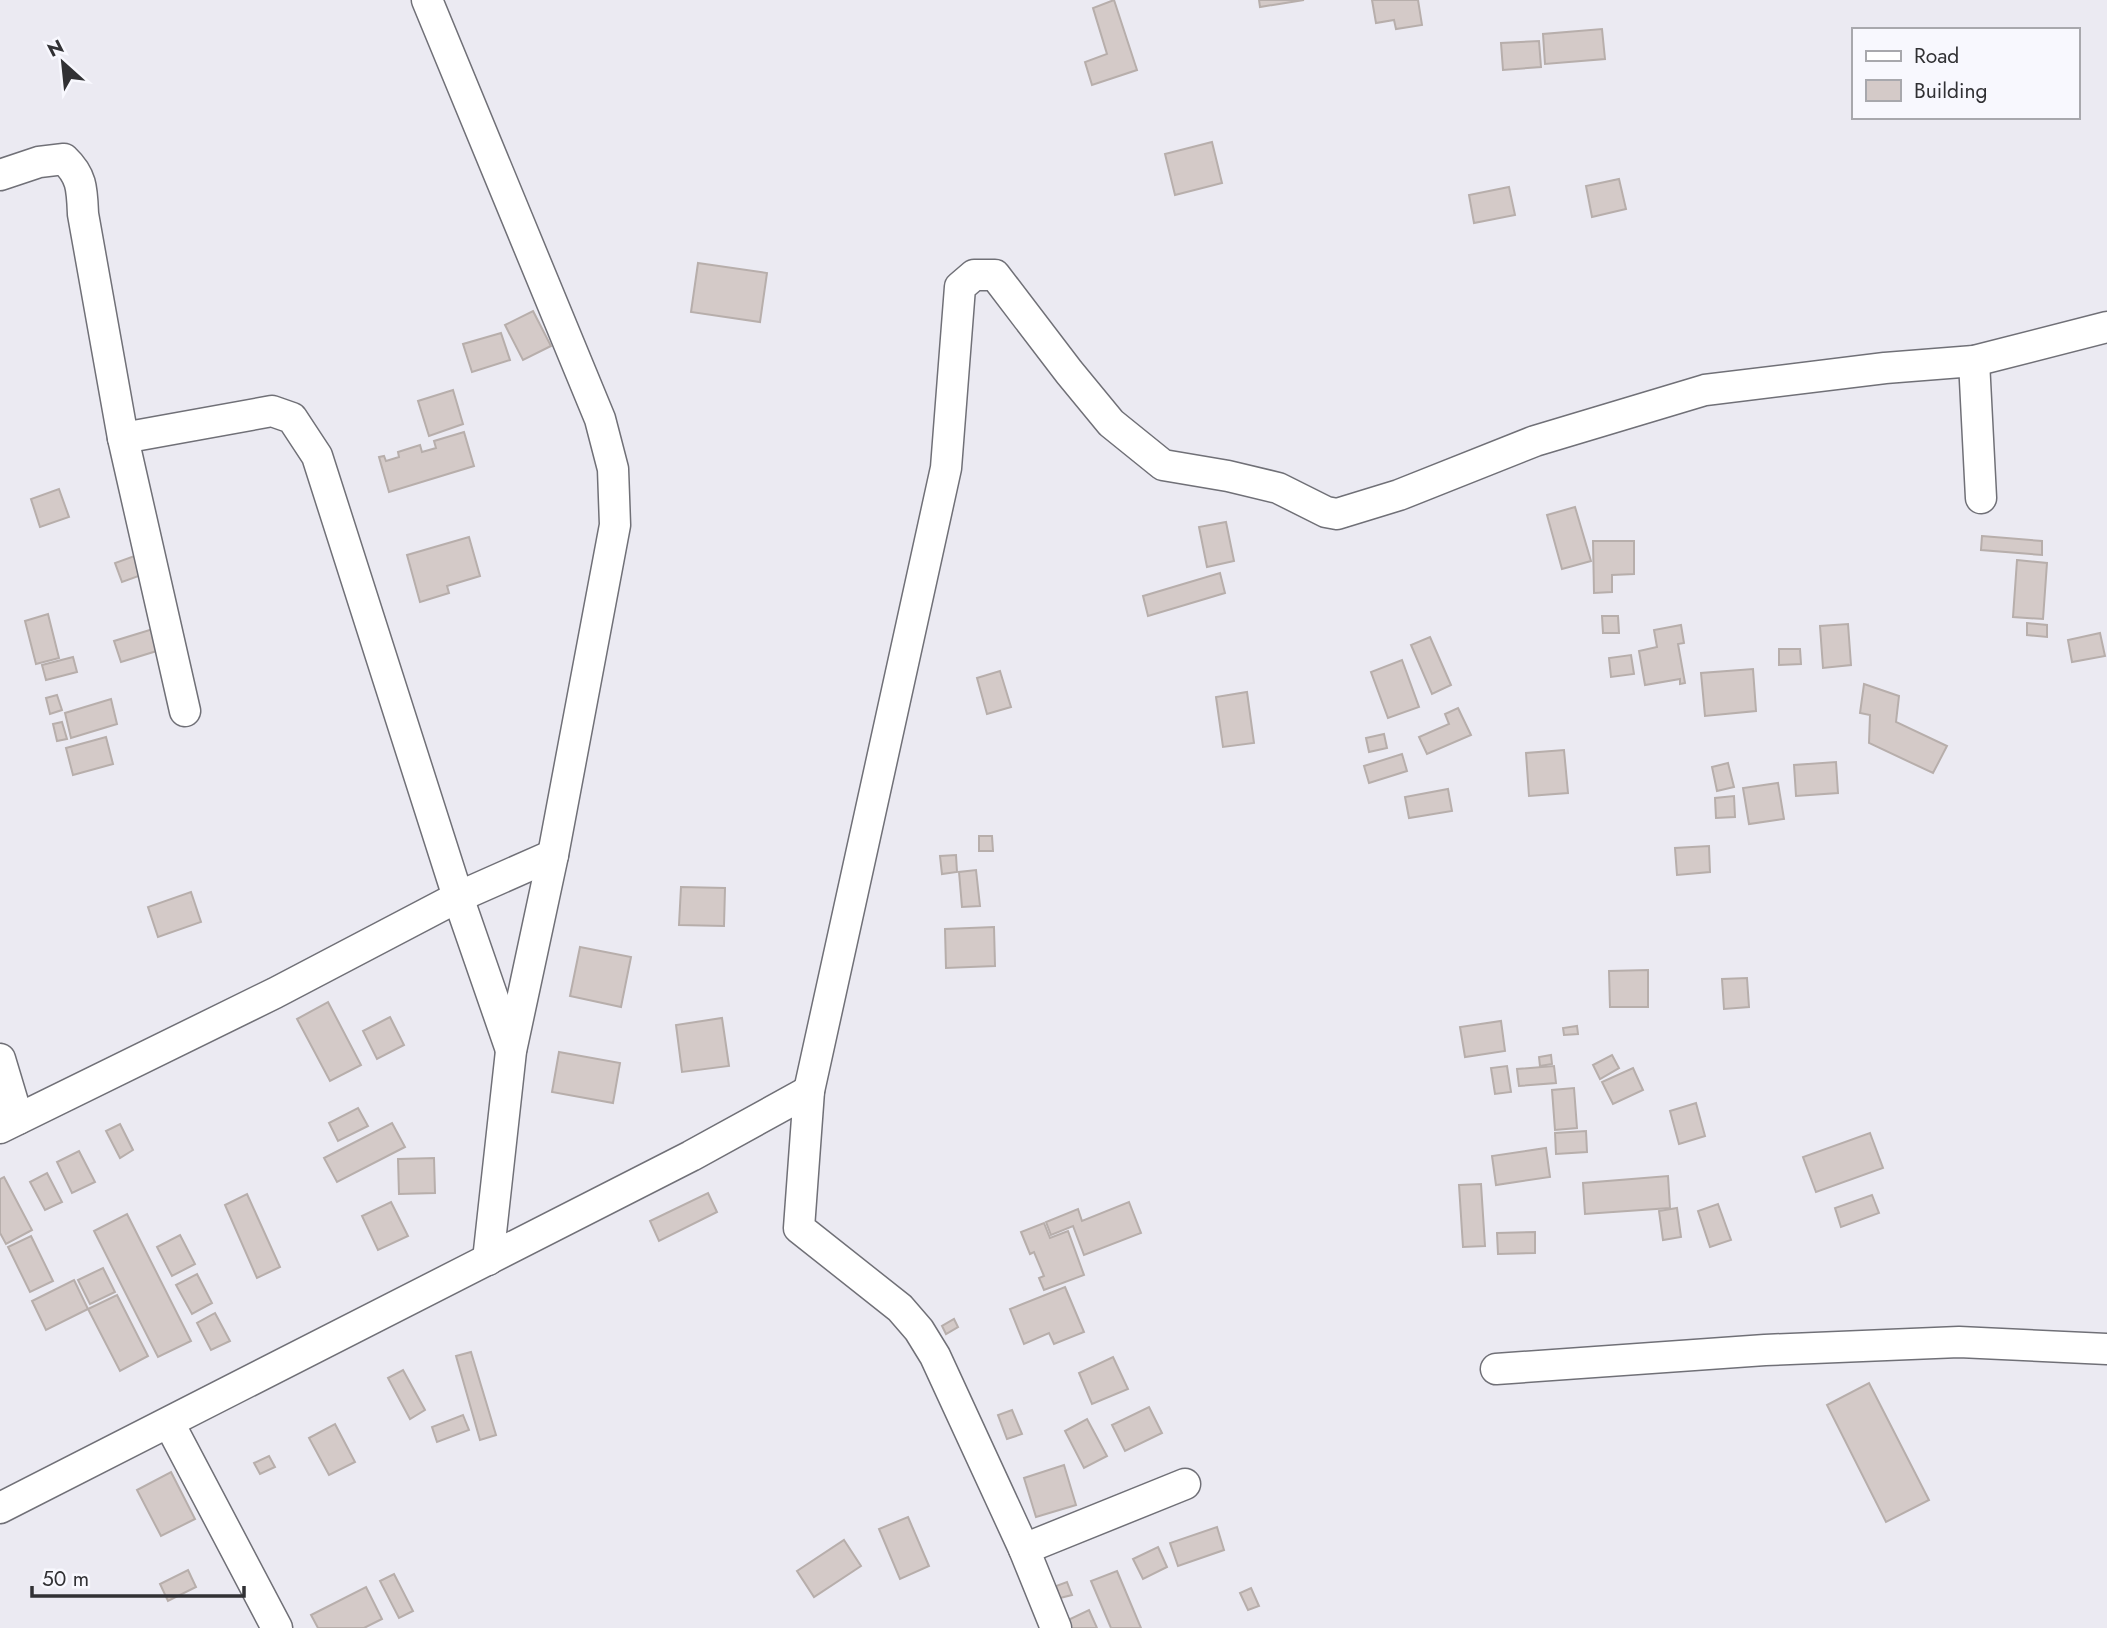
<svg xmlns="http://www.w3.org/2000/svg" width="2107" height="1628" font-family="Jost,sans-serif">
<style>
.building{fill:#d4cac8;stroke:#b7aeab;stroke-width:2}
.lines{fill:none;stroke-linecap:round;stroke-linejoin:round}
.street-casing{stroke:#707077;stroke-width:33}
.street{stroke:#fff;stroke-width:30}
</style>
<rect width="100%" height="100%" fill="#ebeaf2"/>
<g class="building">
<polygon points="1114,0 1137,70 1092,85 1085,62 1107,54 1093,8"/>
<polygon points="1259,0 1304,0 1260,7"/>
<polygon points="1372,0 1418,0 1422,25 1396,29 1394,20 1376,23"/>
<polygon points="1602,29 1605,59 1545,64 1543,34"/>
<polygon points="1539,41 1541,67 1503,70 1501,43"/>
<polygon points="1212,142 1222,183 1175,195 1165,154"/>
<polygon points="1619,179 1626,209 1592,217 1586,186"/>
<polygon points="1509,187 1515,215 1474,223 1469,195"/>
<polygon points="698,263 767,273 760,322 691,312"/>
<polygon points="533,311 551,346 523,360 505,325"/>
<polygon points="501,333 510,360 472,372 463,344"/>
<polygon points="453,390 463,424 429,436 418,401"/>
<polygon points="464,432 474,466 389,492 379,457 384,456 386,461 399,457 398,452 420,445 422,452 436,448 434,441"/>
<polygon points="59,489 69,517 40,527 31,499"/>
<polygon points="1575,507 1591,561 1562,569 1547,515"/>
<polygon points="1226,522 1234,561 1207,567 1199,527"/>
<polygon points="1982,536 2042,541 2042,555 1981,550"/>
<polygon points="469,537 480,576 447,586 449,593 420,602 407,555"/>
<polygon points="1593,541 1634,541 1634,574 1612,575 1612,592 1594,593"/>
<polygon points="140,554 147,573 122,582 115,563"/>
<polygon points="2017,560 2047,563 2043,619 2013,617"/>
<polygon points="1220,573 1225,593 1148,616 1143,596"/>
<polygon points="48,614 59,658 36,664 25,621"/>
<polygon points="1602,616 1618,616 1619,633 1603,633"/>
<polygon points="2027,623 2047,625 2047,637 2027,635"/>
<polygon points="1848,624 1851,665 1823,668 1820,626"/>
<polygon points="1681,625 1684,643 1678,644 1685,683 1680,684 1680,679 1645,685 1639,651 1657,647 1654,630"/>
<polygon points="153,629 160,650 121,662 114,641"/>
<polygon points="2100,633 2105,656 2072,662 2068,640"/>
<polygon points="1430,637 1451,685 1432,694 1411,645"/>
<polygon points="1779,649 1800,649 1801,664 1779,665"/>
<polygon points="1631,655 1634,674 1611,677 1609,658"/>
<polygon points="73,657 77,672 46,680 42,665"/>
<polygon points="1402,660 1419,707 1388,718 1371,672"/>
<polygon points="1753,669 1756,711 1705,716 1701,673"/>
<polygon points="1000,671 1011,707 987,714 977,678"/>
<polygon points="1864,684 1899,696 1896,722 1947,746 1933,773 1869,743 1870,715 1860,713"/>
<polygon points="1247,692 1254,743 1223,747 1216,697"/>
<polygon points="57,695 62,710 50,714 46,698"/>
<polygon points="111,699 117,724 71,738 65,713"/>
<polygon points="1458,708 1471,735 1427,754 1419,737 1449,724 1445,714"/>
<polygon points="62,722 67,739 57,741 53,724"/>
<polygon points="1384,734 1387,748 1369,752 1366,738"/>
<polygon points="106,737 113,764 73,775 66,748"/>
<polygon points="1564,750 1568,793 1529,796 1526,753"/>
<polygon points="1402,754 1407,771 1369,783 1364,766"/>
<polygon points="1836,762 1838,793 1796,796 1794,765"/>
<polygon points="1728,763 1734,787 1717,791 1712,767"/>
<polygon points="1778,783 1784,819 1749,824 1743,788"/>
<polygon points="1448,789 1452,811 1409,818 1405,797"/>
<polygon points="1734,796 1735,817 1716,818 1715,798"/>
<polygon points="979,836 992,836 993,851 979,851"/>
<polygon points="1709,846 1710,872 1677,875 1675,848"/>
<polygon points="956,855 957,872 942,874 940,856"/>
<polygon points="976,870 980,906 962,907 959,872"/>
<polygon points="681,887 725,888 724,926 679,925"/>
<polygon points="191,892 201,922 158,937 148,907"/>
<polygon points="994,927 995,966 946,968 945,929"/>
<polygon points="580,947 631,957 621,1007 570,996"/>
<polygon points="1648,970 1648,1007 1610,1007 1609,971"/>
<polygon points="1747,978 1749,1007 1724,1009 1722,979"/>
<polygon points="328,1002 361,1065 330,1081 297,1019"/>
<polygon points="390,1017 404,1045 377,1059 363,1031"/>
<polygon points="722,1018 729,1066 682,1072 676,1025"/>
<polygon points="1501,1021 1505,1051 1465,1057 1460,1027"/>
<polygon points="1577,1026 1578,1034 1564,1035 1563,1028"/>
<polygon points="559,1052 620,1063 613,1103 552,1092"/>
<polygon points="1551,1055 1552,1064 1540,1066 1539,1057"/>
<polygon points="1612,1055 1619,1068 1600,1079 1593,1065"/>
<polygon points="1507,1066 1511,1092 1495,1094 1491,1068"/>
<polygon points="1554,1066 1556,1083 1519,1086 1517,1069"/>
<polygon points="1633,1068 1643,1090 1613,1104 1602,1082"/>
<polygon points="1574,1088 1577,1128 1555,1130 1552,1090"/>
<polygon points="1696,1103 1705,1136 1679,1144 1670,1111"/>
<polygon points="358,1108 368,1126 338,1141 329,1123"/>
<polygon points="392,1123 405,1147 337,1182 324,1158"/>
<polygon points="120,1124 133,1150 120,1158 106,1131"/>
<polygon points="1586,1131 1587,1152 1556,1154 1555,1133"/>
<polygon points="1870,1133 1883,1168 1816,1192 1803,1157"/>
<polygon points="1546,1148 1550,1177 1496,1185 1492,1156"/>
<polygon points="79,1151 95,1182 72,1193 57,1162"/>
<polygon points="434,1158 435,1193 399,1194 398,1159"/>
<polygon points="47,1173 62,1202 45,1210 30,1182"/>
<polygon points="1668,1176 1670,1208 1585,1214 1583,1183"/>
<polygon points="4,1177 32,1230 6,1244 0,1233 0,1179"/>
<polygon points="1481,1184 1485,1246 1463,1247 1459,1185"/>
<polygon points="708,1193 717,1212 659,1241 650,1221"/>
<polygon points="247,1194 280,1267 257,1278 225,1205"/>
<polygon points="1872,1195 1879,1213 1841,1227 1835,1208"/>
<polygon points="391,1202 408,1236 378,1250 362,1216"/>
<polygon points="1129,1202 1141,1233 1084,1255 1073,1226 1051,1235 1046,1222 1078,1209 1082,1221"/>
<polygon points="1718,1204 1731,1240 1710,1247 1698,1211"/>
<polygon points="1677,1208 1681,1237 1663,1240 1659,1211"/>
<polygon points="127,1214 191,1341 158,1357 94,1231"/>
<polygon points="1044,1223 1050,1238 1068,1231 1084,1275 1044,1290 1039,1278 1044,1276 1034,1252 1030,1254 1021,1232"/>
<polygon points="1535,1232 1535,1253 1498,1254 1497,1233"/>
<polygon points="180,1235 195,1264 172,1276 157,1247"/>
<polygon points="31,1236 53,1281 30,1292 8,1247"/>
<polygon points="103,1268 115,1292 90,1304 78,1280"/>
<polygon points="197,1274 212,1303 192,1314 176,1285"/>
<polygon points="74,1280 88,1309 46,1330 32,1301"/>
<polygon points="1065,1287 1084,1332 1054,1344 1049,1333 1024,1344 1010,1309"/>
<polygon points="117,1295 148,1356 120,1371 88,1309"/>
<polygon points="215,1313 230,1341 211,1350 197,1323"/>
<polygon points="954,1319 958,1327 946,1334 942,1326"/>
<polygon points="471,1352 496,1435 480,1440 456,1356"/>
<polygon points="1113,1357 1128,1389 1092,1404 1079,1373"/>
<polygon points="403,1370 425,1410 410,1419 388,1378"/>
<polygon points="1869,1383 1929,1500 1886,1522 1827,1405"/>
<polygon points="1149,1407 1162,1433 1125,1451 1112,1425"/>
<polygon points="1012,1410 1022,1434 1007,1439 998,1415"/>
<polygon points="463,1415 469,1430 437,1442 432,1427"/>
<polygon points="1087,1419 1107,1456 1084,1468 1065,1431"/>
<polygon points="335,1424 355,1462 329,1475 309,1438"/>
<polygon points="269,1456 275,1467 260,1474 254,1463"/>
<polygon points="1064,1465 1076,1505 1036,1517 1024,1478"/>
<polygon points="171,1472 195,1519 161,1536 137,1490"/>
<polygon points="908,1517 929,1566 900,1579 879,1529"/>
<polygon points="1217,1527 1224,1550 1178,1566 1170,1543"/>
<polygon points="844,1540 861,1566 814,1597 797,1571"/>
<polygon points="1158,1547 1167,1567 1143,1579 1133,1559"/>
<polygon points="188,1570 196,1587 168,1601 160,1584"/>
<polygon points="1117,1571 1141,1628 1111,1628 1091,1581"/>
<polygon points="394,1574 413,1611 399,1618 380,1581"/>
<polygon points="1067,1582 1072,1595 1060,1598 1056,1586"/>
<polygon points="366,1587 382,1619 364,1628 318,1628 311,1615"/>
<polygon points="1251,1588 1259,1606 1248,1610 1240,1593"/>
<polygon points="1089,1610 1097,1628 1069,1628 1066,1621"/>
</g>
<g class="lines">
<g class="street-casing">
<g id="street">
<polyline points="427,0 600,419 613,469 615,525 553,855 511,1051 488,1260"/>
<path d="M0,175L39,162L64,159C82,176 82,189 83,214L123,438L185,711"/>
<polyline points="1974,361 1981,498"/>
<polyline points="123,438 272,411 292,418 317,456 458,897 511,1050"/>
<polyline points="0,1059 18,1119"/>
<polyline points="0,1128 275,993 458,897 553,855"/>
<polyline points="1496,1369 1765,1350 1959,1342 2107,1349"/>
<polyline points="169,1423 277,1628"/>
<polyline points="0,1508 691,1156 809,1091"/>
<polyline points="1024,1549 1185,1484"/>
<polyline points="1056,1628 1024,1549 935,1356 919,1330 900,1308 799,1228 809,1091 946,468 960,287 974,275 995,275 1069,372 1111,423 1163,465 1228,476 1278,488 1326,512 1337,514 1399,495 1535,441 1705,390 1885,368 1974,361 2107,327"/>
</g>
</g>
<use href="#street" class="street"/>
</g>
<rect x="1852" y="28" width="228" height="91" fill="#f8f8fe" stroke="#a8a8ad" stroke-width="2"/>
<rect x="1866" y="51" width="35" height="10" fill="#ffffff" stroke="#a8a8ad" stroke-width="2"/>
<text x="1914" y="63" font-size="21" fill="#313134">Road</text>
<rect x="1866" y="80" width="35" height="21" fill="#d4cac8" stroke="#a8a8ad" stroke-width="2"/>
<text x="1914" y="98" font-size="21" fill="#313134">Building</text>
<g transform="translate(63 63) rotate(333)" stroke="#f8f8fe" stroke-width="5" paint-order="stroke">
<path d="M0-5L12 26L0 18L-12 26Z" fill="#313134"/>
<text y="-10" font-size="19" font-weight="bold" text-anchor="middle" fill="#313134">N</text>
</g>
<path d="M32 1586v10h212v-10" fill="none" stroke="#313134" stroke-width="3.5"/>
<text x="42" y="1586" font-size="21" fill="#313134" stroke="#f8f8fe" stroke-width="5" paint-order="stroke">50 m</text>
</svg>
